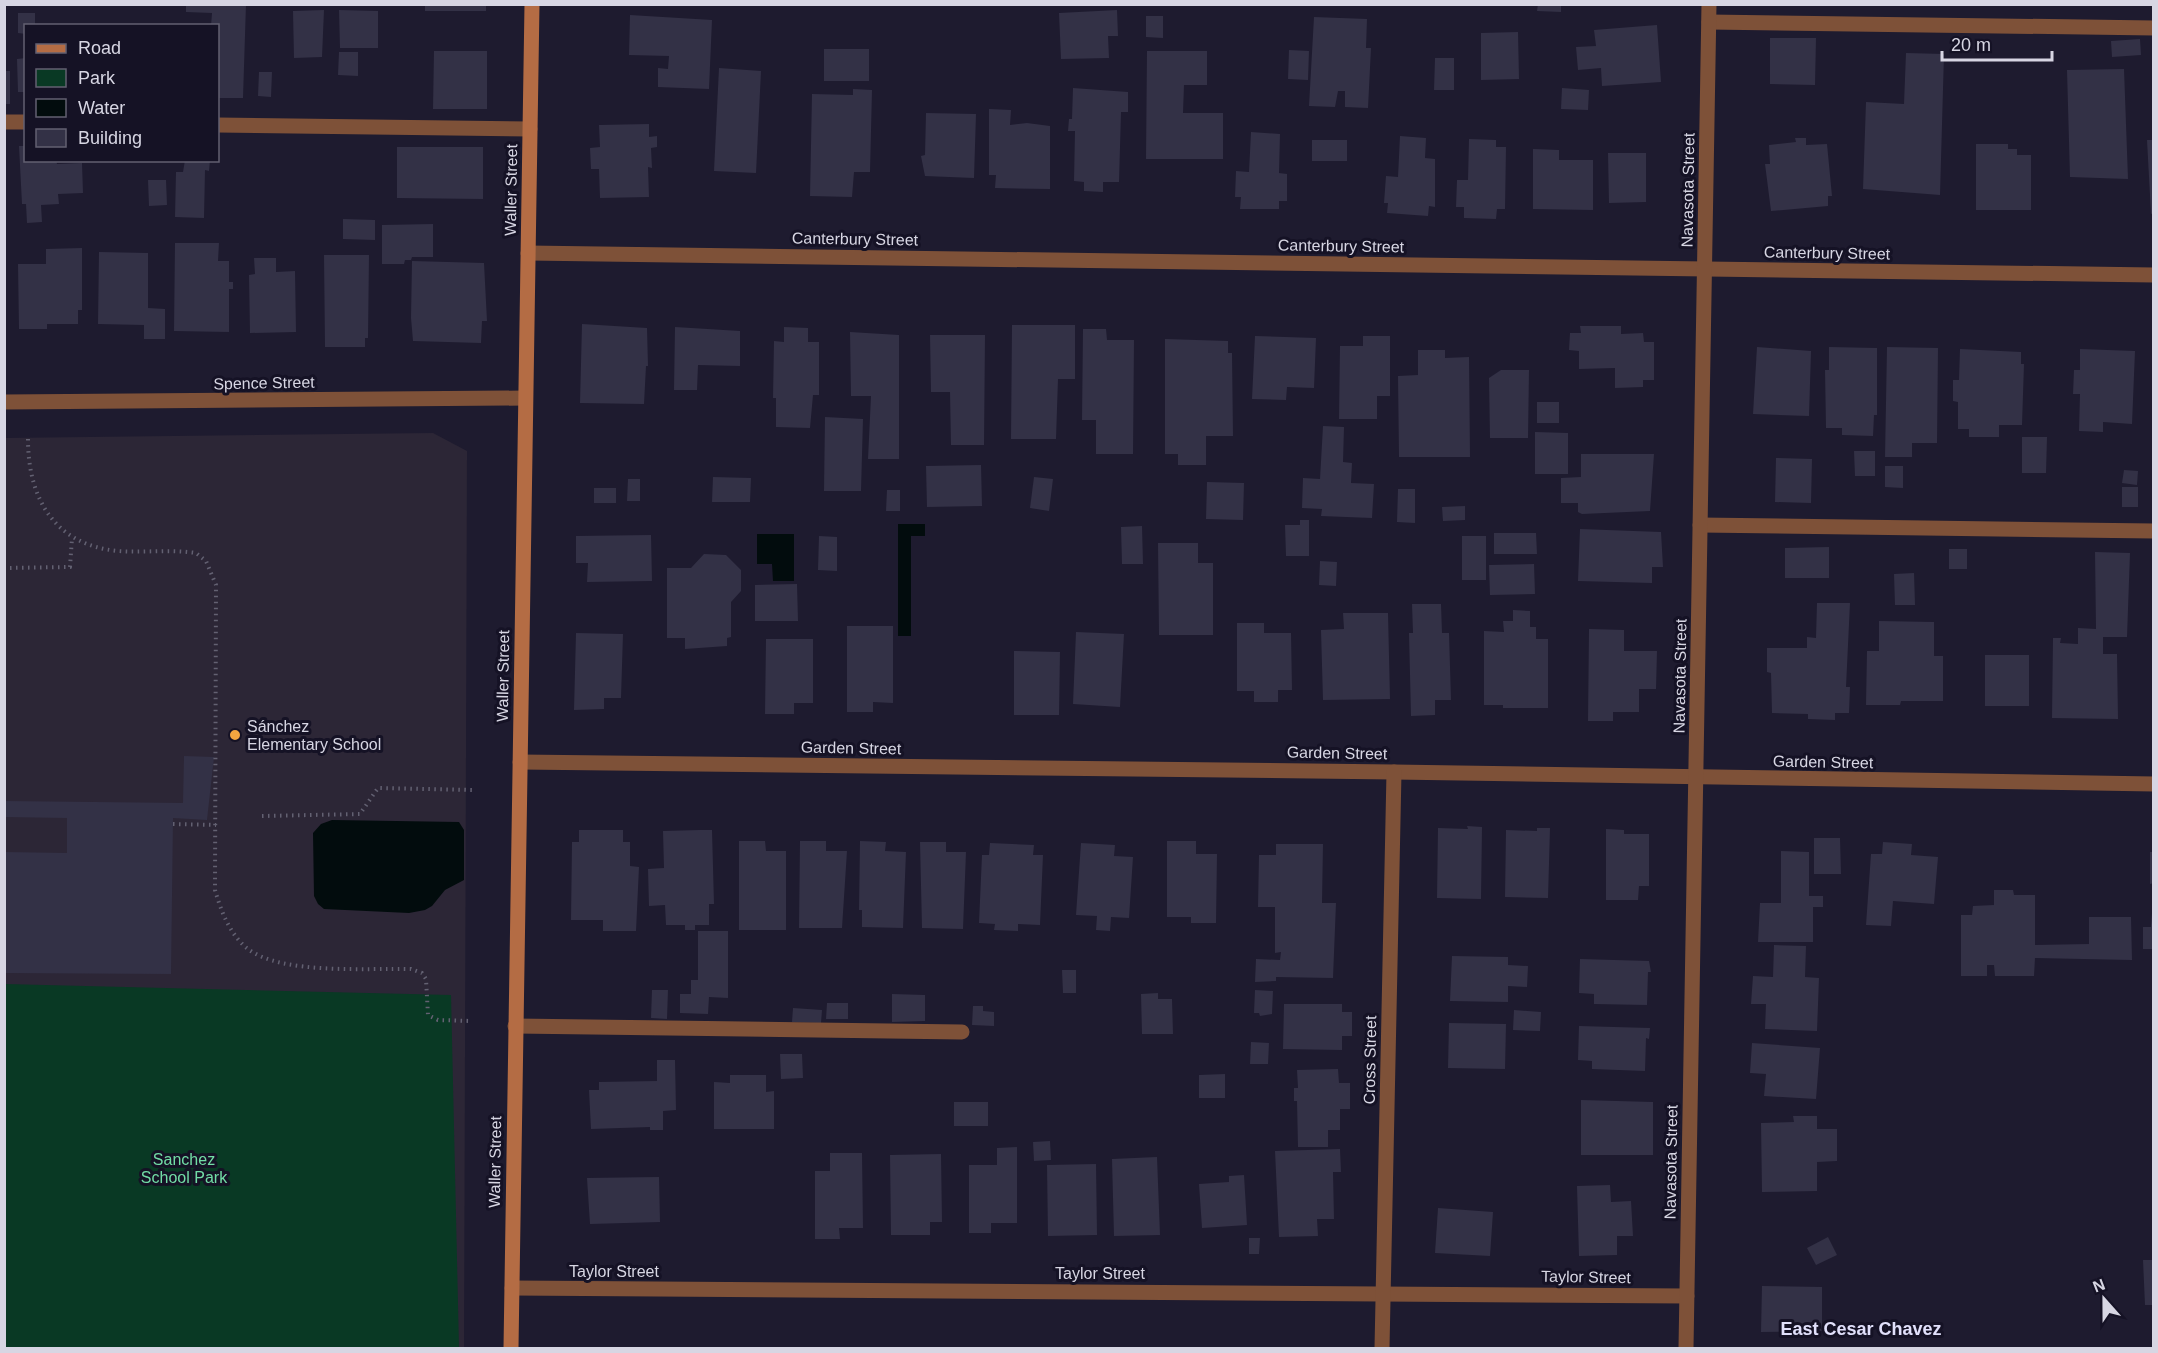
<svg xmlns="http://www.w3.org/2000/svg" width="2158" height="1353" font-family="Arial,sans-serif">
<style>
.education{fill:#2c2636}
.green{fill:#093924}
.water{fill:#020c0d}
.building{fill:#333146}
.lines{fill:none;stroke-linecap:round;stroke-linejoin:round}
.path{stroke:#636172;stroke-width:4;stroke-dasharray:1.5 4.5;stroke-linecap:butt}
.lane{stroke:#7e5138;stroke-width:15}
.street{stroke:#7e5138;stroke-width:15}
.secondary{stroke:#b46c44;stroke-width:15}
.poi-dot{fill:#f2a540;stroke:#151225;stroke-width:2}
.labels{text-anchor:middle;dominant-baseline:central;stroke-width:6;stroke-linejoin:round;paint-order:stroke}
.street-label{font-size:16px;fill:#d7d6e3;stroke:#151225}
.poi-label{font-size:16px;fill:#d7d6e3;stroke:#151225;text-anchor:start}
.park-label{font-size:16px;fill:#72dda6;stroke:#151225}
.neighbourhood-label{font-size:18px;font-weight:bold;fill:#e1e0fb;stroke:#151225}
</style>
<rect width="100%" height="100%" fill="#1e1b2f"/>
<polygon class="education" points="433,433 467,451 464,1348 5,1348 4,438"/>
<polygon class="green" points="5,984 451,995 459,1348 5,1348"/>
<g class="water">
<polygon points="898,524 925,524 925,536 911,536 911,636 898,636"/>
<polygon points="757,534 794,534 794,581 773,581 772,564 757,564"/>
<polygon points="332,820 459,822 464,830 464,880 445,890 432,906 425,910 409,913 324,909 318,904 314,896 313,833 321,824"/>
</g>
<g class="building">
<polygon points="186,4 246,4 243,98 218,98 218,26 211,26 212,13 186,12"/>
<rect x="425" y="4" width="61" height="7"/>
<polygon points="1538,4 1561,4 1561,12 1537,11"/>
<polygon points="324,10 322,57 294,58 293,11"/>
<polygon points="339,10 378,11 378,48 340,48"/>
<polygon points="1117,10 1118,36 1108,36 1109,58 1061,59 1059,13"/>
<polygon points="18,13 35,13 35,26 26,26 26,34 18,33"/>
<polygon points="630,15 712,20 709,89 658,87 658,68 668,69 669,56 629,55"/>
<polygon points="1146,16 1163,16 1163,38 1146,37"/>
<polygon points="1314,17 1367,19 1366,48 1371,48 1368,108 1345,107 1345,91 1338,91 1335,107 1309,106"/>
<polygon points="1657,25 1661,82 1602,86 1601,68 1578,70 1576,47 1596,46 1594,30"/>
<polygon points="1518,32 1519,79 1481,80 1481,33"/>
<polygon points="1770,38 1816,38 1815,85 1770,84"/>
<polygon points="2140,39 2141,55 2112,57 2111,41"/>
<rect x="824" y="49" width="45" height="32"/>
<polygon points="1289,50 1309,51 1308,80 1288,79"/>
<polygon points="434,51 487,51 487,109 433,109"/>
<polygon points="1147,51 1207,51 1207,85 1184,85 1183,113 1223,113 1223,159 1146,159"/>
<polygon points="339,52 358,52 358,76 338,75"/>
<polygon points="1906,53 1944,54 1940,195 1863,189 1866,102 1904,104"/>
<polygon points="26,58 26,92 18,92 17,59"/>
<polygon points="1435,58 1454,58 1454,90 1434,90"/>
<polygon points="719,68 761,71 756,173 714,171"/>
<polygon points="2124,69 2128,179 2070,177 2067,70"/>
<rect x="4" y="71" width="6" height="33"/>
<polygon points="259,72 272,72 271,97 258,96"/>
<polygon points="1073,88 1128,92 1128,112 1121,112 1119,182 1103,182 1103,192 1084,191 1084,182 1074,181 1075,131 1068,131 1069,119 1072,119"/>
<polygon points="1562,88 1589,90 1588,110 1561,109"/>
<polygon points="853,89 872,90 870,172 854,172 852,197 810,196 812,94 853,95"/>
<polygon points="989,109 1011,110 1010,125 1027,123 1050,126 1050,189 995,188 996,175 989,175"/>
<polygon points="926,113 976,114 974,178 925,176 921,156 925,155"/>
<polygon points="649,124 649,137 657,136 657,147 651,148 652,168 648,167 649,197 600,198 599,169 591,169 590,148 600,147 599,125"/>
<polygon points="1251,132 1280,134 1279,173 1287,174 1287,201 1279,201 1279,209 1240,209 1241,197 1235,197 1236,171 1249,172"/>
<polygon points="1400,136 1426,138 1425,158 1435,159 1435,207 1429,206 1428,216 1387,213 1388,203 1384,203 1386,176 1398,177"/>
<polygon points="1795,138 1806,138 1806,145 1827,144 1832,196 1828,196 1828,206 1771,211 1765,164 1770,164 1769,145 1796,142"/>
<polygon points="1469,139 1496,140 1496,147 1506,147 1505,209 1497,209 1496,219 1464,218 1464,207 1456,207 1457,180 1468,180"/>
<rect x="1312" y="140" width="35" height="21"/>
<polygon points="2147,140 2154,140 2154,213 2151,214"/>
<polygon points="1976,144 2008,144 2008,149 2017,149 2017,155 2031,155 2031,210 1976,210"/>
<polygon points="19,146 26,146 26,160 56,160 57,164 82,163 83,193 58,194 59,204 41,205 42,222 27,223 26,204 22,204"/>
<polygon points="397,147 483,147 483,199 397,198"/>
<polygon points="1533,149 1559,150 1559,160 1593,160 1593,210 1533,209"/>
<polygon points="1608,153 1646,153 1646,202 1609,203"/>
<polygon points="185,160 210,160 209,171 205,170 204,218 175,217 176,172 183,172"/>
<polygon points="148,180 166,180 167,205 149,206"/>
<polygon points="343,219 375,220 375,240 343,239"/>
<polygon points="433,224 433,257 412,257 411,260 405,260 404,264 382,264 382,225"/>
<polygon points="175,243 219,243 218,261 229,261 229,282 233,282 233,289 229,289 229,332 174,331"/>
<polygon points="82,248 82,310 78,310 78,324 47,324 47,329 19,329 18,264 46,264 46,249"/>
<polygon points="99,252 148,253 148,308 165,309 165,339 144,339 144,325 98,324"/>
<polygon points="324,255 369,255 368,338 365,338 365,347 325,347"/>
<polygon points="254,258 276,258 276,272 295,271 296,332 250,333 249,275 255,274"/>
<polygon points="412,261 484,263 487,321 482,321 481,343 413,341 411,318"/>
<polygon points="582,324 647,328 648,366 646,366 644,404 580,403"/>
<polygon points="1012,325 1075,325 1075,379 1058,379 1056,439 1011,439"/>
<polygon points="1580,326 1621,326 1621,334 1643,333 1644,342 1654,342 1654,380 1643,380 1643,387 1615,388 1615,368 1579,369 1579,351 1569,350 1570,333 1581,333"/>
<polygon points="675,327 740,331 740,366 698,365 697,390 674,390"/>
<polygon points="784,327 808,328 808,342 819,342 819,395 813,395 810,428 776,427 776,398 773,398 774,341 784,342"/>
<polygon points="1083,329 1106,329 1107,340 1134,340 1133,454 1096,454 1096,420 1082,420"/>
<polygon points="850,332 899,335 899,459 868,459 871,396 851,396"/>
<polygon points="930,335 985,335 984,445 951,445 950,392 931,392"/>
<polygon points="1255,336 1316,338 1314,388 1287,387 1286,400 1252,399"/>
<polygon points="1363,336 1390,336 1390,396 1377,396 1377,419 1339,419 1340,346 1363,346"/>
<polygon points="1165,339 1228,341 1228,353 1232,353 1233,436 1206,436 1206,465 1178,465 1178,454 1165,454"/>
<polygon points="1757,347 1811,351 1809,416 1753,414"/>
<polygon points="1829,347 1877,348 1877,415 1874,415 1873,436 1842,435 1842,428 1826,428 1825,370 1829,370"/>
<polygon points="1887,347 1938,348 1937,443 1912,443 1912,457 1885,457"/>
<polygon points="1960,349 2021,352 2021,364 2024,364 2022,425 1999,425 1999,437 1969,437 1969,429 1958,429 1958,402 1953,401 1953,380 1959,380"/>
<polygon points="2080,349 2135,351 2132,424 2103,422 2103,432 2079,431 2080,394 2073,394 2074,370 2080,370"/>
<polygon points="1418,350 1445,350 1445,358 1469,357 1470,457 1399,457 1398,376 1418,375"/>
<polygon points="1501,370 1529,370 1528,438 1490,438 1489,378"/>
<rect x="1537" y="402" width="22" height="21"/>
<polygon points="825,417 863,419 861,491 824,491"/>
<polygon points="1323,426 1344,427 1343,462 1352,463 1351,483 1374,484 1372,518 1321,516 1322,509 1302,508 1303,478 1320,479"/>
<polygon points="1535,432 1568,433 1568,474 1535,474"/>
<polygon points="2022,437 2047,437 2046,473 2022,473"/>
<polygon points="1854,451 1875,451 1875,476 1855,476"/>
<polygon points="1581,454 1654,454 1650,511 1582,514 1578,512 1578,503 1561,503 1561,478 1581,477"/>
<polygon points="1776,458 1812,459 1811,503 1775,502"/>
<polygon points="981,465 982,506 927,507 926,466"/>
<polygon points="1885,466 1903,466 1903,488 1885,487"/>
<polygon points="2124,470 2138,471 2137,485 2122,483"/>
<polygon points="713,477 751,478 750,502 712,502"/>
<polygon points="1034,477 1053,479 1049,511 1030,508"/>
<polygon points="628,479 640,479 640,501 627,501"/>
<polygon points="1207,482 1244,483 1243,520 1206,519"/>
<rect x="2122" y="487" width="16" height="20"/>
<rect x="594" y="488" width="22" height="15"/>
<polygon points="1398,489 1415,489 1415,523 1397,522"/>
<polygon points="887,490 900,490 900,511 886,511"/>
<polygon points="1465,506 1465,520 1443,521 1442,507"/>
<polygon points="1300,520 1309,520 1309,556 1286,556 1285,525 1300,525"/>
<polygon points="1142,526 1143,564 1122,564 1121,527"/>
<polygon points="1580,529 1661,532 1663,567 1652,567 1652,583 1578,581"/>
<polygon points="1494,533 1536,533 1537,554 1494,554"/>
<polygon points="651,535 652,581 587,582 588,563 576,563 576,536"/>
<polygon points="819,536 837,537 837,571 818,570"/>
<rect x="1462" y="536" width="24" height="44"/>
<polygon points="1158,543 1198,543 1198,563 1213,563 1213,635 1159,635"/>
<polygon points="1829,547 1829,578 1785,578 1785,548"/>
<rect x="1949" y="549" width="18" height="20"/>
<polygon points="2095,552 2130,553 2127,637 2103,637 2103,654 2117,654 2118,719 2052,718 2053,638 2061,638 2060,643 2078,644 2078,628 2096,629"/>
<polygon points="704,554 726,555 741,570 741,591 731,602 731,637 727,638 727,646 685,649 685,638 667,638 667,568 691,568"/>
<polygon points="1320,561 1337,562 1336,586 1319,585"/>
<polygon points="1534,564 1535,594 1490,595 1489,565"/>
<polygon points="1914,573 1915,605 1895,605 1894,574"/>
<polygon points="797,584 798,621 755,621 755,585"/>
<polygon points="1817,603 1850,603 1846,687 1850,687 1849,713 1835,713 1835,720 1808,719 1808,714 1772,713 1771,673 1767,672 1767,648 1807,648 1807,637 1816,638"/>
<polygon points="1412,604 1441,604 1442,633 1449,633 1451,700 1435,700 1435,715 1411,716 1409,633 1413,633"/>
<polygon points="1513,610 1530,611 1530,627 1536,627 1536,639 1548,639 1548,708 1503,708 1503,705 1484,705 1484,631 1504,632 1503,621 1513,621"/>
<polygon points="1343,613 1388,613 1390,699 1323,700 1321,630 1344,629"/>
<polygon points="1879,621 1934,622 1934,656 1943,656 1943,701 1901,701 1900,705 1866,705 1867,651 1879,651"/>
<polygon points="1237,623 1264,623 1264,633 1291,633 1292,690 1278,690 1278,702 1254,702 1254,691 1237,691"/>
<polygon points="847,626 893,626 893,703 873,702 873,712 847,712"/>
<polygon points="1589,629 1624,630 1624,651 1657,651 1656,689 1639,689 1639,712 1613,712 1613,721 1588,721"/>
<polygon points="1076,632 1124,634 1120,707 1073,704"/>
<polygon points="576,633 623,634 621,698 604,698 604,709 574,710"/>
<polygon points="766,639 813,639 813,703 794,703 794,714 765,714"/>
<polygon points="1014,651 1060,652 1059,715 1014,715"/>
<rect x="1985" y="655" width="44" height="51"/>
<polygon points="184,756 214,757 207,820 173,818 171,974 4,973 4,852 67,853 67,818 4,817 4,801 183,803"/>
<polygon points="1467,826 1482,827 1481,899 1437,898 1438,828 1468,829"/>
<polygon points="1537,828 1550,828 1548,898 1505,897 1506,830 1537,831"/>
<polygon points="1606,829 1624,830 1624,834 1649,834 1649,886 1639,886 1638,900 1606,900"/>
<polygon points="579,830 623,830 623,842 630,842 630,866 639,867 636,931 603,931 603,920 571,920 572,842 579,842"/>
<polygon points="700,830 712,830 714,904 709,904 709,925 695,925 695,930 685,930 685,925 666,925 665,905 649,906 648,869 664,868 663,831"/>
<polygon points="1814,838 1840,838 1841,874 1814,874"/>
<polygon points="739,841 765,841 766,851 786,851 786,930 739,930"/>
<polygon points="800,841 826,841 826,851 847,851 842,928 799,928"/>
<polygon points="860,841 886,842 885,851 906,852 903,928 862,927 862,910 859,910"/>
<polygon points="1167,841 1196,841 1196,854 1217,854 1216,923 1191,923 1191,917 1167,917"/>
<polygon points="920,842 946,842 946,852 966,852 963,929 922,928"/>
<polygon points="1883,842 1912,844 1911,855 1938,857 1934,904 1893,901 1891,926 1866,925 1871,854 1882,854"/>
<polygon points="990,843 1034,845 1033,855 1043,855 1040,925 1018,924 1018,931 994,930 995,924 979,923 982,855 989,855"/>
<polygon points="1081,843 1115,845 1114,856 1133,857 1129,918 1111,917 1110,931 1096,930 1097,916 1076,915"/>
<polygon points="1276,844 1323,844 1322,903 1336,903 1333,978 1276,977 1276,981 1255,982 1256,959 1280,960 1281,952 1275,953 1275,907 1258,907 1259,855 1276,855"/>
<polygon points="1781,851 1809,852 1809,896 1823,896 1823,907 1813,907 1813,942 1758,942 1760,903 1781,903"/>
<polygon points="2150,852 2154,852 2154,883 2150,884"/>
<polygon points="1994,890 2013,890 2014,895 2035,895 2035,945 2089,944 2089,917 2131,917 2132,960 2035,958 2034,976 1995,976 1994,965 1987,965 1987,976 1961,976 1961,915 1972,915 1973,906 1994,905"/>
<polygon points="2151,913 2154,949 2143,949 2143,927 2151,927"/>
<polygon points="698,931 728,931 728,998 709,997 708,1014 680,1013 680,994 691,994 691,980 698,980"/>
<polygon points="1774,945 1806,946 1805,977 1819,978 1817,1031 1765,1029 1766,1004 1751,1004 1753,976 1773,977"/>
<polygon points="1452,956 1508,957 1508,965 1528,966 1527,987 1508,986 1508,1002 1450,1001"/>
<polygon points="1580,959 1649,961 1651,972 1648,972 1647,1005 1594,1004 1594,994 1579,993"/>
<polygon points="1062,970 1076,970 1076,993 1063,993"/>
<polygon points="652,990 668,990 667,1019 651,1018"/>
<polygon points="1255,990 1273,991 1272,1014 1260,1016 1259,1013 1254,1013"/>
<polygon points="1158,993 1158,999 1172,999 1173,1034 1142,1034 1141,994"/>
<polygon points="892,994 925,995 925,1021 892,1022"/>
<polygon points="827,1003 848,1003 848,1019 826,1019"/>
<polygon points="1284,1004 1342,1004 1342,1012 1352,1012 1352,1036 1342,1036 1342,1050 1283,1049"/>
<polygon points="973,1006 983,1006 983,1011 994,1012 994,1026 972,1025"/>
<polygon points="793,1008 822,1010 821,1023 792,1022"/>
<polygon points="1514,1010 1541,1012 1540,1031 1513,1030"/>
<polygon points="1449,1023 1506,1024 1505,1069 1448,1068"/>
<polygon points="1579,1026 1650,1028 1649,1039 1646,1038 1645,1071 1592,1069 1592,1061 1578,1060"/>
<polygon points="1251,1042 1269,1043 1268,1064 1250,1064"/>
<polygon points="1752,1043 1820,1048 1816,1099 1764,1096 1766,1074 1750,1073"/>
<polygon points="780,1054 802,1054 803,1078 781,1079"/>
<polygon points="657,1060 675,1060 676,1110 663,1111 663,1130 650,1130 650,1127 591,1129 589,1090 599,1090 599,1082 657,1081"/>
<polygon points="1338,1069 1339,1083 1350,1083 1350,1109 1340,1109 1340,1130 1328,1130 1328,1147 1298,1147 1297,1101 1294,1101 1294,1088 1298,1088 1297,1070"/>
<polygon points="1225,1074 1225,1098 1199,1098 1199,1075"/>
<polygon points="730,1075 766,1075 766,1092 774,1091 774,1129 714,1129 714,1082 730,1083"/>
<polygon points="1581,1100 1653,1102 1653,1155 1581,1155"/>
<rect x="954" y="1102" width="34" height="24"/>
<polygon points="1793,1116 1817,1116 1817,1129 1837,1129 1837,1161 1817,1162 1817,1191 1762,1192 1761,1123 1794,1122"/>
<polygon points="1050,1141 1051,1160 1034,1161 1033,1142"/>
<polygon points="1017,1147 1017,1223 991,1223 991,1233 969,1233 969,1165 997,1165 997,1148"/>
<polygon points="1340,1149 1341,1172 1333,1172 1334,1219 1317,1219 1318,1236 1279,1237 1275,1151"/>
<polygon points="830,1153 862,1153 863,1228 839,1228 840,1239 815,1239 815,1171 830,1171"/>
<polygon points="941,1154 942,1222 930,1222 930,1235 891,1235 890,1155"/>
<polygon points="1157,1157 1160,1235 1114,1236 1112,1159"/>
<polygon points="1096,1164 1097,1235 1048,1236 1047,1165"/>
<polygon points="1244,1175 1247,1225 1202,1228 1199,1184 1229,1182 1229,1176"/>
<polygon points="659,1177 660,1222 590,1224 587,1178"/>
<polygon points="1610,1185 1611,1202 1631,1201 1633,1236 1617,1236 1617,1255 1579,1256 1577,1186"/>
<polygon points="1438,1208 1493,1212 1490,1256 1435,1253"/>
<polygon points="1828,1237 1837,1255 1816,1265 1807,1248"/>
<polygon points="1249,1238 1260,1238 1259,1254 1249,1254"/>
<polygon points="2143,1260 2154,1260 2154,1305 2145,1305"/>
<polygon points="1762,1286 1822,1287 1822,1331 1761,1332"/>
</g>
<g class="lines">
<g class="path">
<path d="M28,439C28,498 54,545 118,551C144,553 170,549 196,553L206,561L216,585L215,890C221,911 230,935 248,949C282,975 368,968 411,969L422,973L426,979L428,1015L438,1020L472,1021"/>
<polyline points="4,568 70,567 72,538"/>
<polyline points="262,816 360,814 378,788 473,790"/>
<polyline points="173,824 216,825"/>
</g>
<g class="lane">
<polyline points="1709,22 2154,28"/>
<polyline points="4,122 26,122"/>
<polyline points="218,125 530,129"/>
<polyline points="1700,525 2154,531"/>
<polyline points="515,1026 962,1032"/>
</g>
<g class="street">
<polyline points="528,253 2154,275"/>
<polyline points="4,402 525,398"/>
<polyline points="520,762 1394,772 2154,784"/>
<polyline points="512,1288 1687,1296"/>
<polyline points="1382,1348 1394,772"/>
<polyline points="1686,1348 1709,4"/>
</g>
<polyline class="secondary" points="511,1348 532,4"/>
</g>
<circle class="poi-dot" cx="235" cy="735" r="6"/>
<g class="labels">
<g class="street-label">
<text transform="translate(511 190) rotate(-89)">Waller Street</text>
<text transform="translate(1688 190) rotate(-89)">Navasota Street</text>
<text transform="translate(855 239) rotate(1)">Canterbury Street</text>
<text transform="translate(1341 246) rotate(1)">Canterbury Street</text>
<text transform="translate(1827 253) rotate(1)">Canterbury Street</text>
<text transform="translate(264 383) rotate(-1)">Spence Street</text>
<text transform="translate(503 676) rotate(-89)">Waller Street</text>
<text transform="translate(1680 676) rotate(-89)">Navasota Street</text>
<text transform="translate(851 748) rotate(1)">Garden Street</text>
<text transform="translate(1337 753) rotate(1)">Garden Street</text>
<text transform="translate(1823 762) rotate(1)">Garden Street</text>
<text transform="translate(1370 1060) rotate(-89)">Cross Street</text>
<text transform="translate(495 1162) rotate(-89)">Waller Street</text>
<text transform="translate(1671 1162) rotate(-89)">Navasota Street</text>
<text x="614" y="1271">Taylor Street</text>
<text x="1100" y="1273">Taylor Street</text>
<text transform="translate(1586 1277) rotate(1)">Taylor Street</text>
</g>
<g class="poi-label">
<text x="247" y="726">Sánchez<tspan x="247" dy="18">Elementary School</tspan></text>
</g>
<g class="park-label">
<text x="184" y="1159">Sanchez<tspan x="184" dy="18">School Park</tspan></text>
</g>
<g class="neighbourhood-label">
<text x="1861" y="1329">East Cesar Chavez</text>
</g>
</g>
<rect width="2158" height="1353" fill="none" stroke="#d7d6e3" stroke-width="12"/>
<rect x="24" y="24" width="195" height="138" fill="#151225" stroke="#636071" stroke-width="1.5"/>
<rect x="36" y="44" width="30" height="9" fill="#b46c44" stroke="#636071" stroke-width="1.5"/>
<text x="78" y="54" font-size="18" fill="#d7d6e3">Road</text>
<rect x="36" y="69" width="30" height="18" fill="#093924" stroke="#636071" stroke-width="1.5"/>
<text x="78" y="84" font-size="18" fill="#d7d6e3">Park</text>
<rect x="36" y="99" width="30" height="18" fill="#020c0d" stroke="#636071" stroke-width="1.5"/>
<text x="78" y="114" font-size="18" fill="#d7d6e3">Water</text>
<rect x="36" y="129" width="30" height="18" fill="#333146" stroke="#636071" stroke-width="1.5"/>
<text x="78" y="144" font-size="18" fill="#d7d6e3">Building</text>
<g transform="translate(2104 1299) rotate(339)" stroke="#151225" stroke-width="4.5" paint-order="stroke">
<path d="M0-4.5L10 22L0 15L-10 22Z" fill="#d7d6e3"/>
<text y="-9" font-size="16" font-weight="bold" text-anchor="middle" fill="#d7d6e3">N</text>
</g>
<path d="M1942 51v9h110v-9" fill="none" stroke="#d7d6e3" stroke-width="3"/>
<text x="1951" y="51" font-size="18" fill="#d7d6e3" stroke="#151225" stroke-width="4.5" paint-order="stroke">20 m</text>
</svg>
